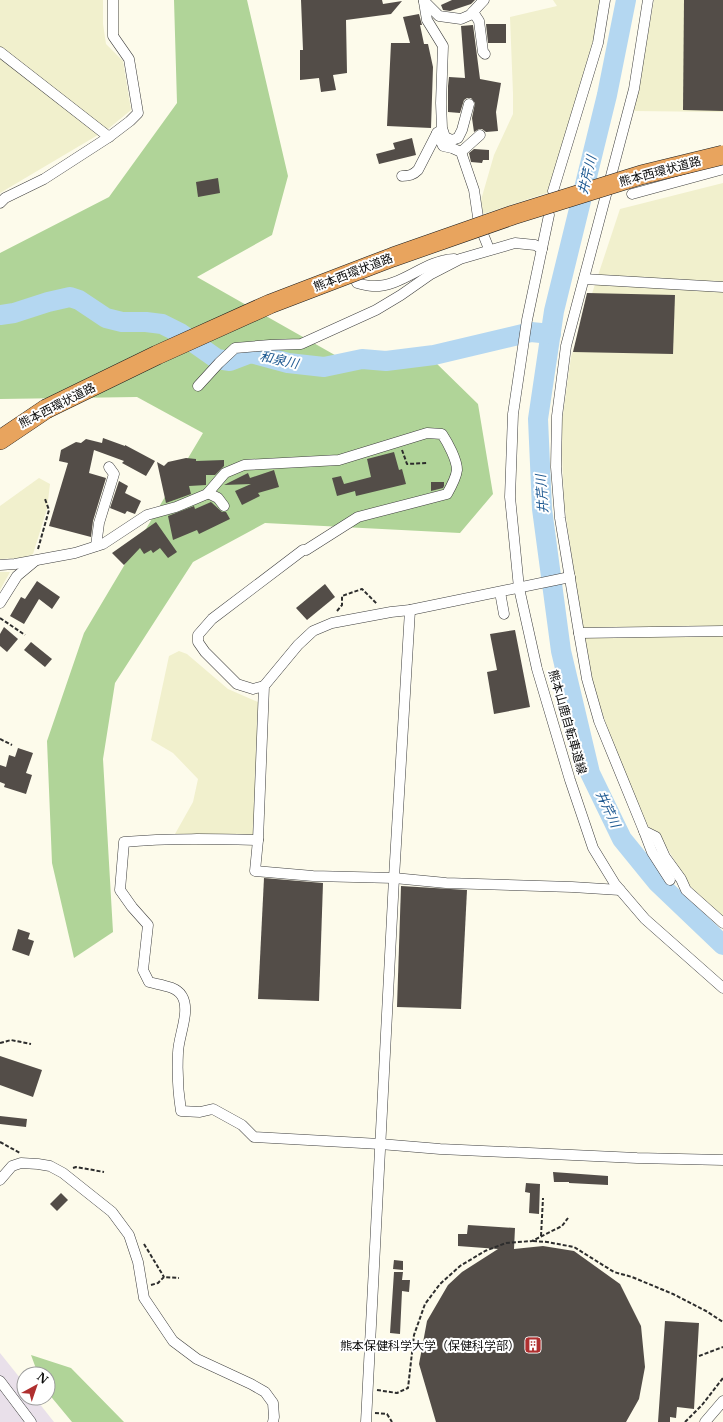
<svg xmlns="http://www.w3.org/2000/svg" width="723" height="1422" font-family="'Libre Baskerville','Noto Sans JP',serif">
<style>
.industrial{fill:#e9e0ea}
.farmland{fill:#f1f0cd}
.forest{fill:#b0d498}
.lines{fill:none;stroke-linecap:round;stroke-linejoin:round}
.river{stroke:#b4d7f1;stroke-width:20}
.building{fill:#534d48}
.minor-casing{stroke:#3e3e3e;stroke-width:11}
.motorway-casing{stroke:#1c1c1c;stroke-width:20}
.path{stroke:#2d2d2d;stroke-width:2;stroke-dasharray:4 2;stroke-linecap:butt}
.minor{stroke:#fff;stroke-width:10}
.motorway{stroke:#e8a45e;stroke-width:19}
.motorway-bridge-casing{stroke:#1c1c1c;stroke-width:20;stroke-linecap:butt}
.motorway-bridge{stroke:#e8a45e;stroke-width:19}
.labels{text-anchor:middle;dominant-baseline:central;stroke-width:4;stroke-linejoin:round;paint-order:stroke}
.street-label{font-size:12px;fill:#0b0b0b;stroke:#fff}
.poi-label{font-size:12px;fill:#0b0b0b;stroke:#fff;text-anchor:end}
.water-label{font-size:13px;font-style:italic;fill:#1f5a92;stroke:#fff}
</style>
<rect width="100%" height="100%" fill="#fdfbeb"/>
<polygon class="industrial" points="0,1353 24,1383 24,1398 35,1398 54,1422 0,1422"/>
<g class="farmland">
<polygon points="0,0 103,0 103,24 106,44 123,61 131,110 108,129 0,193"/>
<polygon points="553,0 601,0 596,31 577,95 550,192 483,214 481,200 494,155 513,114 513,94 510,17 557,6"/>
<polygon points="654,0 723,0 723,112 633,111 636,100"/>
<polygon points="723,183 723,917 690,886 658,833 648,829 620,765 589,674 564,503 561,428 571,357 620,209"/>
<polygon points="39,478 50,484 47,509 33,554 22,558 0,559 0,506"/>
<polygon points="0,572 10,572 0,590"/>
<polygon points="179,651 187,654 228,689 258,702 254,834 249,836 175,834 193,802 198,779 173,753 151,740 169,656"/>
</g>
<g class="forest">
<polygon points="174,0 247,0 288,176 272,235 197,277 356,367 433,360 478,404 493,494 460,533 265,523 193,562 115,683 103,759 113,932 74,958 52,863 47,741 84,633 203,433 137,397 0,399 0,253 109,197 177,103"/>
<polygon points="31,1355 71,1368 124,1422 72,1422 48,1393 48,1374 38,1374"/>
</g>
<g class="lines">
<g class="river">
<polyline points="626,0 607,95 554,311 538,419 542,509 561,651 590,773 622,839 657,882 723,945"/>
<polyline points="0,315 14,313 48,302 70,297 79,300 106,318 122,322 146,322 162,324 180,333 217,359 230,361 251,353 288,363 324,367 362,359 386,361 434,355 531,332 551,334"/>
</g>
</g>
<g class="building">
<polygon points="301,0 382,0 383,4 402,1 391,14 346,20 347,73 333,75 336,90 321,92 319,78 300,80 300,50 303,50"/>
<polygon points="452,0 475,0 471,4 450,11 443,10 441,5"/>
<polygon points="684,0 723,0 723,111 683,110"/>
<polygon points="419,14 422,25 420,25 424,44 428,44 433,67 431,128 387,126 391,43 410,43 403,17"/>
<polygon points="486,24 506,24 506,43 488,43"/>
<polygon points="473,25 480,79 501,83 496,112 498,131 486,132 482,129 479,129 474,132 472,118 475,103 471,98 467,98 464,100 460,113 448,112 448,86 449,77 465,78 461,26"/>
<polygon points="412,138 416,155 379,164 376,154 395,149 393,143"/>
<polygon points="474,149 489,150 489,160 483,160 482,163 471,162 469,153"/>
<polygon points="218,178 220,193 198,197 196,182"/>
<polygon points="587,293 675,295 673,354 573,352"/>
<polygon points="103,438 125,446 125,445 155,461 146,476 122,463 124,461 94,450 89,473 106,478 93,521 91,537 49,526 68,463 59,461 61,450 76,442 81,443 86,439 102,443"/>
<polygon points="394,452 399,470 402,469 406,484 356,496 355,491 337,496 332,478 341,476 344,484 371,477 367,459"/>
<polygon points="186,458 196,459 196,461 224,460 224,466 215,475 206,475 206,485 189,486 191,494 166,503 157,462 164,466 168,462"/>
<polygon points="274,470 279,487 258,493 260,496 242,505 235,491 251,484 224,485 248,473 250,478"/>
<polygon points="119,481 128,486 125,493 141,501 135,514 127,511 125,514 110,508"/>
<polygon points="431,482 444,482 444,486 443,488 431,491"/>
<polygon points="211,502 222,512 226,512 230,519 199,534 197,530 173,540 168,516 194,506 195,509"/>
<polygon points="156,522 177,552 168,558 160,548 153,553 151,550 144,554 140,548 124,565 112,553"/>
<polygon points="37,581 60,597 52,609 39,599 24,624 10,616 21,597 25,599"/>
<polygon points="325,584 335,597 307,620 296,608"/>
<polygon points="4,627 18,639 7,652 0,646 0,634"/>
<polygon points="515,630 530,707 494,714 487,672 497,670 490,634"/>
<polygon points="31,642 52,659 45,667 24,650"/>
<polygon points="18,748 33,753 26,773 32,775 26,794 4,787 5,784 0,782 0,765 6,767 9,755 15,757"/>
<polygon points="264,878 323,883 319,1001 258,999"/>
<polygon points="401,886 467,890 461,1009 397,1007"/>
<polygon points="18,929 30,933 28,939 34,941 29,956 12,950"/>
<polygon points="0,1056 42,1070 33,1097 0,1085"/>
<polygon points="0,1116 27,1119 26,1127 0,1124"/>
<polygon points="553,1172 608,1176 608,1185 569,1183 569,1182 554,1182"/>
<polygon points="526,1183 540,1184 539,1214 529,1213 530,1193 525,1192"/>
<polygon points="61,1193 68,1200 57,1211 50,1204"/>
<polygon points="468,1225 515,1228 514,1249 543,1246 574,1251 620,1284 641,1326 645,1367 639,1399 626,1422 436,1422 419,1364 427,1321 448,1285 462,1272 498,1249 458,1246 458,1234 467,1234"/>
<polygon points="394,1260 403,1261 403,1270 393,1269"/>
<polygon points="394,1272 403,1272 402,1280 410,1280 409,1292 402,1291 400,1334 390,1333"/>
<polygon points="665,1321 699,1323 694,1409 677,1407 676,1418 670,1417 670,1422 658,1422"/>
</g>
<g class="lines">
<g class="minor-casing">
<g id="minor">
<polyline points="648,0 634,89 566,346 557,416 556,467 560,518 579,633 723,631"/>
<polyline points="424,1 439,16 461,19 470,15 484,0"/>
<polyline points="424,2 427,20 443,46 441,103 442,128 445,137 452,140 458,138 462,130 469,104"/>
<polyline points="473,12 479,21 483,52 485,54"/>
<polyline points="0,52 109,137"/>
<polyline points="438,132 437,133 443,146 452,148 461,152 474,190 478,217"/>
<polyline points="461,152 480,135"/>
<path d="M402,176C409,176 413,175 418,170L437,133"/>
<polyline points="553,191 598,43 605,0"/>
<polyline points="632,194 723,169"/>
<polyline points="0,203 5,198 44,179 109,137 130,121 138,113 129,59 113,36 113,0"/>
<polyline points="549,215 527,320 513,414 510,497 519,588 537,669 570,780 593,848 615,884 645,919 723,988"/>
<polyline points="483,234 489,249"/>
<polyline points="584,279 723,287"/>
<path d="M357,283C361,284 367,286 372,286C401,288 424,260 454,259"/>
<polyline points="198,386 219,363 235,348 270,345 301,344 376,310 401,295 431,274 460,259 515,243 535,245 542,249"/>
<polyline points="208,493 218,498 224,506"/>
<polyline points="96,546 99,523 114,474 109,467"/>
<path d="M0,565L15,564L75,553L103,544L147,515L176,507L207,494L225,473L244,465L339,460L427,433L442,434C448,443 457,460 457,470C456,478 451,487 447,494L358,517L306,550H303L212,619L198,635V642L205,652L237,684L253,689L264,686"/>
<polyline points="570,577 410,610 391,612 332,623 313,631 298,645 264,686 258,840 255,871 313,876 394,878 446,883 572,887 620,890"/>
<polyline points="500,592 504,614"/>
<polyline points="0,603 17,576 35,561"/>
<polyline points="579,633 587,679 599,721 644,831 656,837 665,857 681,879 686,890 723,923"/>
<polyline points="644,831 652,852 670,880"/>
<path d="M258,840C214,839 169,838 124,842L120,890L132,907L148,925L143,970L149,982C160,985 176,986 182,996C191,1011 178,1037 178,1053C177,1073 178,1092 181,1111L200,1112L213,1109L242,1125L254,1137L380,1144L440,1149L637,1158L723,1160"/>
<polyline points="0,1180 12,1166 21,1163 38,1164 50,1166 63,1173 112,1212 129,1235 138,1262 144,1298 173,1341 197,1359 251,1384 265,1392 273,1403 274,1417 273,1422"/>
<polyline points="0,1381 31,1422"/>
<polyline points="366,1422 394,878 410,610"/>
<polyline points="705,1422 723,1401"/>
</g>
</g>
<g class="motorway-casing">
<polyline id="motorway" points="0,440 46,409"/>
</g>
<g class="path">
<polyline points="402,450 407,464 427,463"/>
<polyline points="38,549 49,510 45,499"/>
<polyline points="337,611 342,605 342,596 362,589 377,604"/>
<polyline points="0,618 25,635"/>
<polyline points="0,739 12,745"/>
<polyline points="0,1043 11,1040 31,1044"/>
<polyline points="0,1142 20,1153"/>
<polyline points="73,1168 76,1167 104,1172"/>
<polyline points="541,1236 543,1198"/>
<polyline points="533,1241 547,1242 574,1247 614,1272 632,1277 673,1294 706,1311 723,1322"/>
<polyline points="144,1244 164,1277"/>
<polyline points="151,1285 158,1283 164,1277 179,1278"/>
<polyline points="699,1356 723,1347"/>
<polyline points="377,1390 397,1393 408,1388 414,1335 425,1304 440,1284 460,1266 485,1251 506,1243 532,1241 562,1226 568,1218"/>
<polyline points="375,1413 387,1414 392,1422"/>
<polyline points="685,1422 702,1405 723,1378"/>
</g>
<use href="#minor" class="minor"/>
<use href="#motorway" class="motorway"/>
<g class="motorway-bridge-casing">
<polyline id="motorway-bridge" points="46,409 157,355 270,304 393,257 513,215 641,175 723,155"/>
</g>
<use href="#motorway-bridge" class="motorway-bridge"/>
</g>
<defs>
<g id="building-square" transform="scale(0.9)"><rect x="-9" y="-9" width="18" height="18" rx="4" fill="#af2f2f" stroke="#fff"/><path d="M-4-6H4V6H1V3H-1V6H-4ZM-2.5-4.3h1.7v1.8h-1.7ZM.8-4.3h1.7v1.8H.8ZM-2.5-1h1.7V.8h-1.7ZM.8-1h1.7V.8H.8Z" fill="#fff"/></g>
</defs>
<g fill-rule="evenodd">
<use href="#building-square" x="533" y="1345"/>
</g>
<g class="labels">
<g class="street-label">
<text transform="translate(660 171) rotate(-15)">熊本西環状道路</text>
<text transform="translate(353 272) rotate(-21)">熊本西環状道路</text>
<text transform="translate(57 405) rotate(-27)">熊本西環状道路</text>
<text transform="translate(568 722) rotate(74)">熊本山鹿自転車道線</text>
</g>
<g class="poi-label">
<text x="520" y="1345">熊本保健科学大学（保健科学部）</text>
</g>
<g class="water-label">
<text transform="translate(587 175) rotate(-76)">井芹川</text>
<text transform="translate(279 360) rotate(12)">和泉川</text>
<text transform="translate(542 494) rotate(-94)">井芹川</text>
<text transform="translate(608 809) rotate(65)">井芹川</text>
</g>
</g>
<g transform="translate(36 1386) rotate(40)"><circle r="19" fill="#ffffff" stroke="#9d9d9d"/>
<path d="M0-3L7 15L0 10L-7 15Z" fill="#af2f2f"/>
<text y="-6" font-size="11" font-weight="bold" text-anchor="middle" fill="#0b0b0b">N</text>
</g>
</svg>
